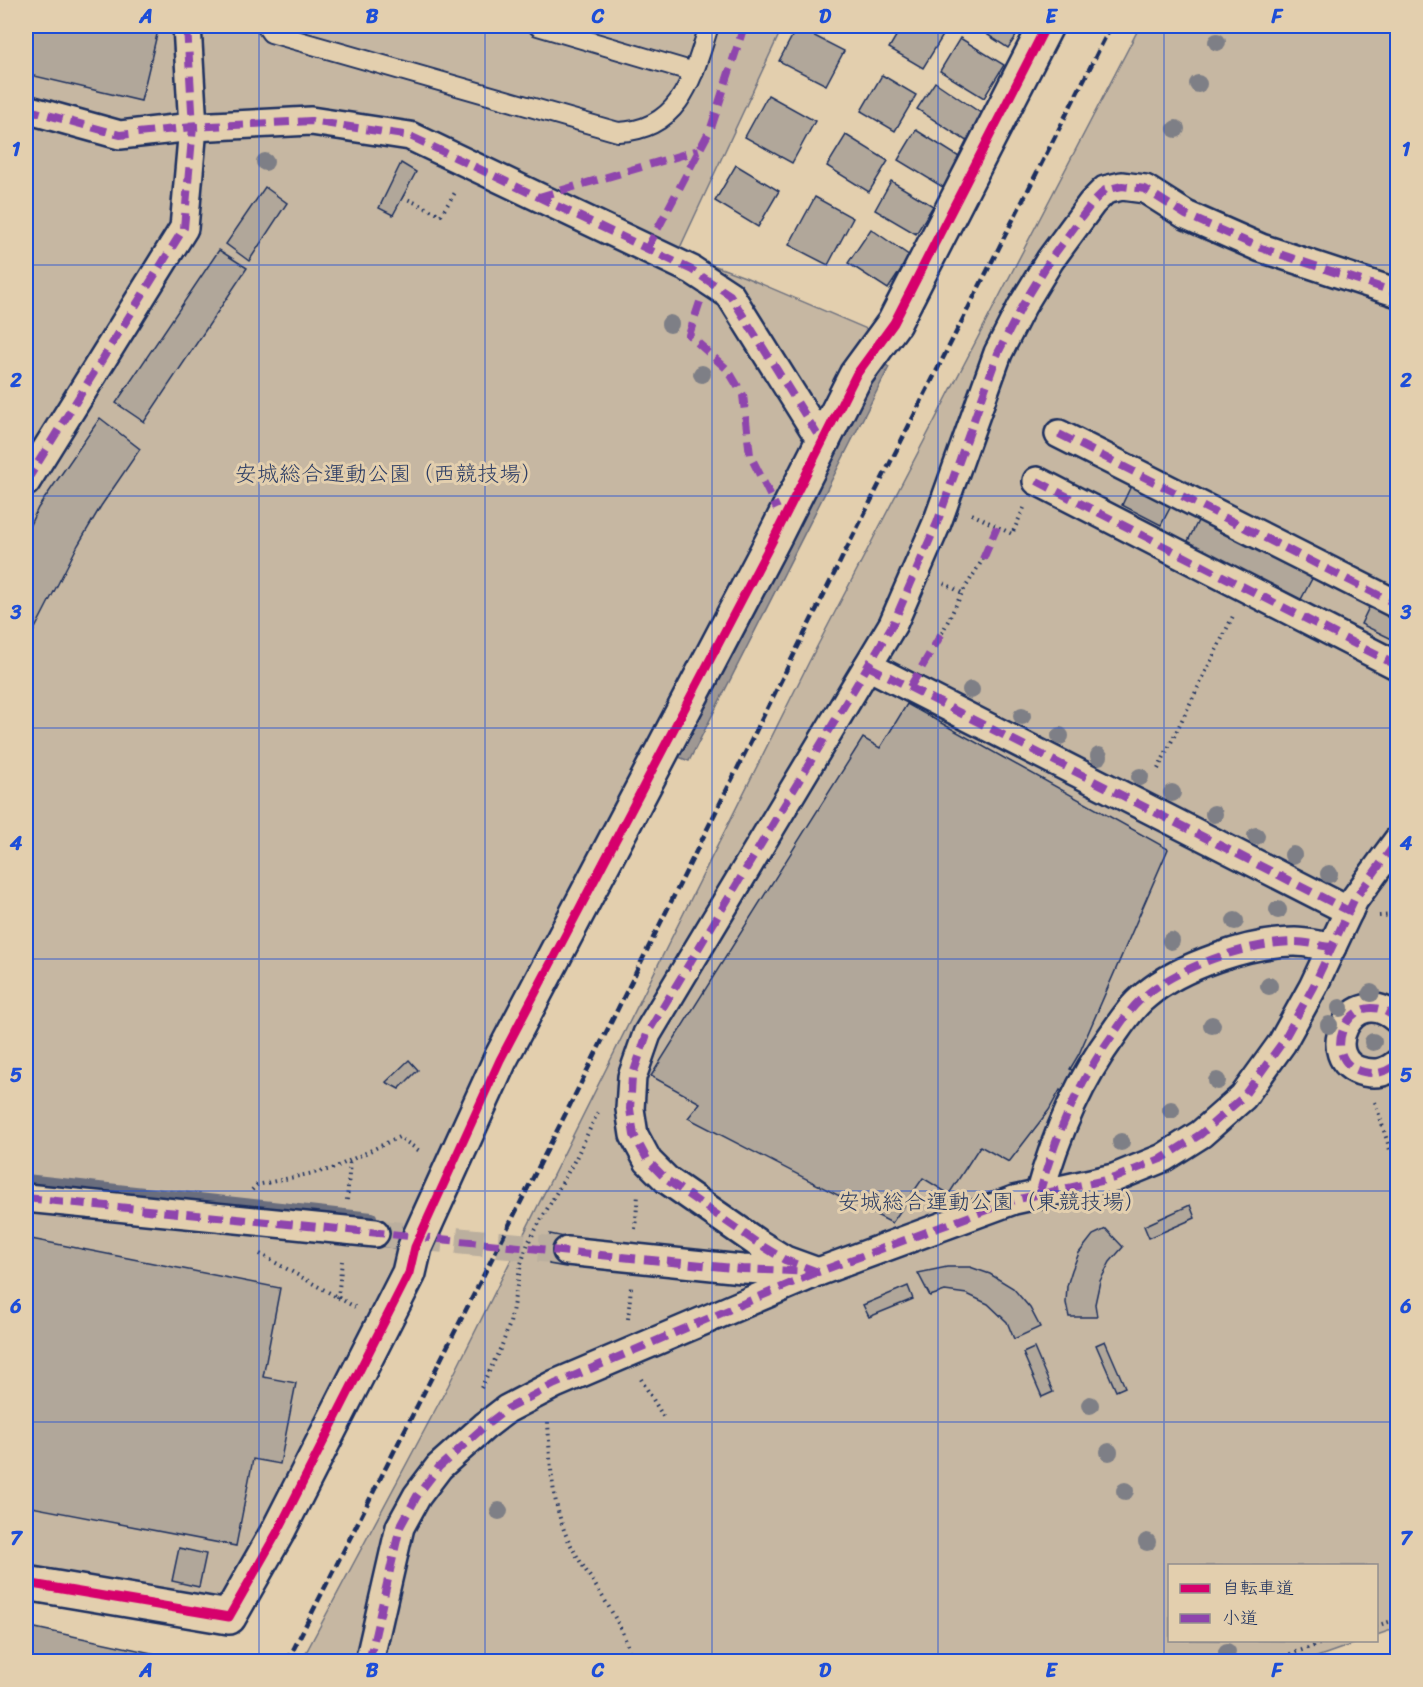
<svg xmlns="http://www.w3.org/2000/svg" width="1423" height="1687" font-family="Sriracha,'Klee One',sans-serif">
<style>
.green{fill:#c6b7a2;stroke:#707380;stroke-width:1.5}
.water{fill:#9f9893;stroke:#6a6e7e;stroke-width:1.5}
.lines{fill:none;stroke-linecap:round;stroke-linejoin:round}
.stream{stroke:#6a6e7e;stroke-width:10}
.building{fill:#b1a79a;stroke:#1b2f5e;stroke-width:1.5}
.pedestrian-tunnel{stroke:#bbaf9e;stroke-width:27;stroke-dasharray:27 14;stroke-linecap:butt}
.service-casing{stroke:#1b2f5e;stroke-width:22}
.pedestrian-casing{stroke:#1b2f5e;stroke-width:32}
.minor-casing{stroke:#1b2f5e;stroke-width:38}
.path{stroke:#1b2f5e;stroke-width:4;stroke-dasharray:1.5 4.5;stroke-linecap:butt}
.service{stroke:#e3cfae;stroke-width:18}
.pedestrian{stroke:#e3cfae;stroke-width:27}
.minor{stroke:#e3cfae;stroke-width:33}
.rail{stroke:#1b2f5e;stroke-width:4.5;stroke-dasharray:9 4.5;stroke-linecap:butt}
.quiet{stroke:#8e44ad;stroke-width:8;stroke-dasharray:15 8;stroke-linecap:butt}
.cycleway-casing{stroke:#e3cfae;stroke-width:13}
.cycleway{stroke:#d6006c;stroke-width:9}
.tree{fill:#7e7f86}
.grid{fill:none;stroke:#1d4ed8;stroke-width:1.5;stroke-opacity:0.55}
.labels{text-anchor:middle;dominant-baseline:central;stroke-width:6;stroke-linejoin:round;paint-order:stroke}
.park-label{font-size:22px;fill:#2c3d65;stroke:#e3cfae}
.neatline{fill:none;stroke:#1d4ed8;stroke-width:2}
.grid-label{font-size:20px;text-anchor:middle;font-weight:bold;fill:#1d4ed8}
</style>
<rect width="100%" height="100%" fill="#e3cfae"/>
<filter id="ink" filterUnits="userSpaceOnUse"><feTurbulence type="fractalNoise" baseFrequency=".0167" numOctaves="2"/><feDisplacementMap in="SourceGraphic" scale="12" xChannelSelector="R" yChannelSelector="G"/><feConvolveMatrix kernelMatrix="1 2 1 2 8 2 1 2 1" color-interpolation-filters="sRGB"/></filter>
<g filter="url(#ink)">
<g class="green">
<polygon points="26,26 783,26 678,252 745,277 874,332 369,1315 225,1609 26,1572"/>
<polygon points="1140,26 1397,26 1397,1628 1377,1635 1376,1566 1170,1566 1170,1640 1362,1641 1303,1662 301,1662 448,1386 809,662"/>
</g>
<polygon class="water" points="876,359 889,367 689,761 674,755"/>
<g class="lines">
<polyline class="stream" points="26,1179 372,1217"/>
</g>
<g class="building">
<polygon points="26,26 159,26 141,101 26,74"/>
<polygon points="902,26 941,26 947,29 923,68 889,48"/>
<polygon points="974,26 1023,26 1008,48"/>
<polygon points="797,27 844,51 826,85 779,61"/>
<polygon points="960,38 1004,65 984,98 940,71"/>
<polygon points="882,75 916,95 895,131 861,111"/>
<polygon points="935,82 988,118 971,144 917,109"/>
<polygon points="768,95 815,121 792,163 745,137"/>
<polygon points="916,130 964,160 946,189 898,160"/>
<polygon points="846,135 888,161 869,192 827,166"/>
<polygon points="401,163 416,172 393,215 379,208"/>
<polygon points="736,165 779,191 758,227 715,201"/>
<polygon points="891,181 933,206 916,234 875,210"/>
<polygon points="265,187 287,203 249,261 226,244"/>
<polygon points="815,197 853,218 828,265 789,245"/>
<polygon points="871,229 910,256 888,289 848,263"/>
<polygon points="219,250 247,268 144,422 116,403"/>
<polygon points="100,418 140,449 101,506 78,545 26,646 26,533 38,508"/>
<polygon points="1131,486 1171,506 1161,525 1122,505"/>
<polygon points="1201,515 1315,573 1298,605 1185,547"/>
<polygon points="1371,603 1398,617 1398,642 1361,624"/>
<polygon points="907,704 1168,849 1079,1054 1070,1069 1075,1072 1064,1094 1060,1090 1049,1110 1009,1162 980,1146 949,1194 923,1178 892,1223 688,1118 700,1103 651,1076 863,738 880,748"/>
<polygon points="409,1060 418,1070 399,1089 386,1082"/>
<polygon points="1190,1205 1195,1218 1149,1238 1144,1226"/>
<polygon points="376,1222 402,1225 403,1249 373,1245"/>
<polygon points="1106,1229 1123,1247 1110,1262 1100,1281 1095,1304 1097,1317 1069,1317 1066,1303 1067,1286 1072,1270 1079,1253 1093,1235"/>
<polygon points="550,1234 569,1238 566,1267 549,1264"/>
<polygon points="26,1238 280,1288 263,1377 296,1383 280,1464 253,1459 236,1546 26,1506"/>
<polygon points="947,1267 970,1267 990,1274 1013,1288 1030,1308 1040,1327 1014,1339 1007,1322 988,1304 967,1294 945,1291 930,1296 918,1273"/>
<polygon points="908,1286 913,1299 869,1317 863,1305"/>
<polygon points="1105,1341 1125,1387 1116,1391 1096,1345"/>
<polygon points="1034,1348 1053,1392 1042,1397 1023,1353"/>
<polygon points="179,1548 206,1554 199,1587 172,1581"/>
<polygon points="26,1626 161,1655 159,1662 26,1662"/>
</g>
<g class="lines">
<polyline class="pedestrian-tunnel" points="375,1233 567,1251"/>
<g class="service-casing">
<g id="service">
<path d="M266,26L271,33L618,132C681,130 693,76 709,26"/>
<polyline points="538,26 694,72"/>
</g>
</g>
<g class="pedestrian-casing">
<g id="pedestrian">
<polyline points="26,109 120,135 193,127 311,121 410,136 692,270 730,295 817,434"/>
<polyline points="1059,434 1398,605"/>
<polyline points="1037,481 1398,666"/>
<polyline points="26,482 184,228 193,127 187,26"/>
<polyline points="868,666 1349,911"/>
<path d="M1398,1020C1351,977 1314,1062 1364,1072C1378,1075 1387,1072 1398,1063"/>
<path d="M1039,1195C1055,1137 1078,1082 1114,1033C1123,1020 1133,1005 1146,995C1180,966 1251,942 1295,942C1307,942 1320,946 1332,947"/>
<polyline points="26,1198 375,1233"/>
<polyline points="567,1251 742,1269 818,1272 1014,1200 1114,1178 1163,1158 1201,1134 1243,1097 1282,1043 1313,987 1354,900 1398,840"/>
<polyline points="818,1272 785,1260 756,1242 667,1180 648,1161 634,1135 630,1109 632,1077 647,1034 893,624 937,523 998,353 1022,306 1050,260 1092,203 1105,190 1122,186 1145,189 1186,215 1261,248 1398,293"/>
<polyline points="369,1662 400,1527 417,1496 439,1467 485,1426 507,1409 555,1384 811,1275"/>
</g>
</g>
<g class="minor-casing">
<polyline id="minor" points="26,1583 229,1617 278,1531 409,1273 415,1247 500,1060 776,534 856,375 894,323 1046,26"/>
</g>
<g class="path">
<polyline points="403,197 441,215 456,191"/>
<polyline points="972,514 1012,534 1024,508"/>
<polyline points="944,583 962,593"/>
<polyline points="942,633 962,593 983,559"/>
<polyline points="1158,769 1233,616"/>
<polyline points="1398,898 1398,921"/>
<polyline points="1379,916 1396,915"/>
<polyline points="1375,1102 1390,1150"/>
<polyline points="252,1190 257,1185 332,1169 399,1137 421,1152"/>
<polyline points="347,1200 350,1161"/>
<polyline points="635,1229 638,1195"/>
<polyline points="260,1254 355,1307"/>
<polyline points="338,1298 342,1261"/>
<polyline points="628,1319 631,1287"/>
<polyline points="641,1379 664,1418"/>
<polyline points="481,1388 502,1345 510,1323 521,1264 528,1243 576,1158 598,1112"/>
<path d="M548,1422C550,1460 551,1499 566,1535C583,1574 626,1620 631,1662"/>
<polyline points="1376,1626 1398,1619"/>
<polyline points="1267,1662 1331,1640"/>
</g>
<use href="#service" class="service"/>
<use href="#pedestrian" class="pedestrian"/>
<use href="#minor" class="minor"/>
<polyline class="rail" points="287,1662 570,1105 844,554 1111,26"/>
<g class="quiet">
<polyline points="26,109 120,135 193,127 311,121 410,136 692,270 730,295 817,434"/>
<polyline points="539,197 699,150"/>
<polyline points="647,249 711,128 744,26"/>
<polyline points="700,302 689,335 728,370 743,395 750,455 777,509"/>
<polyline points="1059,434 1398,605"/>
<polyline points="1037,481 1398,666"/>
<polyline points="26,482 184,228 193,127 187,26"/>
<polyline points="983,559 997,527"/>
<polyline points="868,666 1349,911"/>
<polyline points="910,687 942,633"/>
<path d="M1398,1020C1351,977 1314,1062 1364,1072C1378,1075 1387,1072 1398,1063"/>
<path d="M1039,1195C1055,1137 1078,1082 1114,1033C1123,1020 1133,1005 1146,995C1180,966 1251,942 1295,942C1307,942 1320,946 1332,947"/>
<polyline points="26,1198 742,1269 818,1272 1014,1200 1114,1178 1163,1158 1201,1134 1243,1097 1282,1043 1313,987 1354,900 1398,840"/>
<polyline points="818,1272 785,1260 756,1242 667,1180 648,1161 634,1135 630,1109 632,1077 647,1034 893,624 937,523 998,353 1022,306 1050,260 1092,203 1105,190 1122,186 1145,189 1186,215 1261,248 1398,293"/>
<polyline points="369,1662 400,1527 417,1496 439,1467 485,1426 507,1409 555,1384 815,1273"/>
</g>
<g class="cycleway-casing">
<polyline id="cycleway" points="26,1583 229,1617 278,1531 409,1273 415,1247 500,1060 776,534 856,375 894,323 1046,26"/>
</g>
<use href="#cycleway" class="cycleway"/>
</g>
<g class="tree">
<circle cx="1217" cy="42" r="9"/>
<circle cx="1198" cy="84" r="9"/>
<circle cx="1176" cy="129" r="9"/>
<circle cx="265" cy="162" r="9"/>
<circle cx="670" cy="324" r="9"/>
<circle cx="702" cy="374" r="9"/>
<circle cx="971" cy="690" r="9"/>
<circle cx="1022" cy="716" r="9"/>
<circle cx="1060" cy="736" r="9"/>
<circle cx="1099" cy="756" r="9"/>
<circle cx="1140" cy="777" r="9"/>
<circle cx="1172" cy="793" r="9"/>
<circle cx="1214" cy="814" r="9"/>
<circle cx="1256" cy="836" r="9"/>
<circle cx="1293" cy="855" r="9"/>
<circle cx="1329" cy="874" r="9"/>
<circle cx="1278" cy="910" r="9"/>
<circle cx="1235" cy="921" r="9"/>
<circle cx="1171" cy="941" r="9"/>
<circle cx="1269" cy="986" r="9"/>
<circle cx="1371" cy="993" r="9"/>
<circle cx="1340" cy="1008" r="9"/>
<circle cx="1212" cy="1025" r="9"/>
<circle cx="1329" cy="1025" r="9"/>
<circle cx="1373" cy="1042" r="9"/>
<circle cx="1217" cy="1081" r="9"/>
<circle cx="1171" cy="1110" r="9"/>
<circle cx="1121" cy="1142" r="9"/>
<circle cx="1090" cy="1405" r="9"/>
<circle cx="1109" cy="1452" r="9"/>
<circle cx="1125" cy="1491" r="9"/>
<circle cx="499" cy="1511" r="9"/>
<circle cx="1147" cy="1542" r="9"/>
<circle cx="1227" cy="1652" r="9"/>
</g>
</g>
<path class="grid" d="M259,26V1662M485,26V1662M712,26V1662M938,26V1662M1164,26V1662M26,265H1398M26,496H1398M26,728H1398M26,959H1398M26,1191H1398M26,1422H1398"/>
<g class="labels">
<g class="park-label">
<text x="389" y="473">安城総合運動公園（西競技場）</text>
<text x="992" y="1201">安城総合運動公園（東競技場）</text>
</g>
</g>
<rect width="1423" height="1687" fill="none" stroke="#e3cfae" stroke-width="66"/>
<rect x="1168" y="1564" width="210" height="78" fill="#e3cfae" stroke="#938f8e" stroke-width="1.5"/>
<rect x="1180" y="1584" width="30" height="9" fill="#d6006c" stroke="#938f8e" stroke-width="1.5"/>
<text x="1222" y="1594" font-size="18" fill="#1b2f5e">自転車道</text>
<rect x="1180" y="1614" width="30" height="9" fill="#8e44ad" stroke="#938f8e" stroke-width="1.5"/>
<text x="1222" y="1624" font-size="18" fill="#1b2f5e">小道</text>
<rect x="33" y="33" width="1357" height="1621" class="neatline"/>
<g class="grid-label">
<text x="146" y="23">A</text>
<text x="372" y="23">B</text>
<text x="598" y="23">C</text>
<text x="825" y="23">D</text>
<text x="1051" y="23">E</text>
<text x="1277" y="23">F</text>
<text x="16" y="156">1</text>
<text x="1406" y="156">1</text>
<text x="16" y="387">2</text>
<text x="1406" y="387">2</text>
<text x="16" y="619">3</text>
<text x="1406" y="619">3</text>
<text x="16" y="850">4</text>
<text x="1406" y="850">4</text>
<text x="16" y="1082">5</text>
<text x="1406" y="1082">5</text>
<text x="16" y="1313">6</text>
<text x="1406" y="1313">6</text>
<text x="16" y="1545">7</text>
<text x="1406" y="1545">7</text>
<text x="146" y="1677">A</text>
<text x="372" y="1677">B</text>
<text x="598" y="1677">C</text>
<text x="825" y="1677">D</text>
<text x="1051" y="1677">E</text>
<text x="1277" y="1677">F</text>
</g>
</svg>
